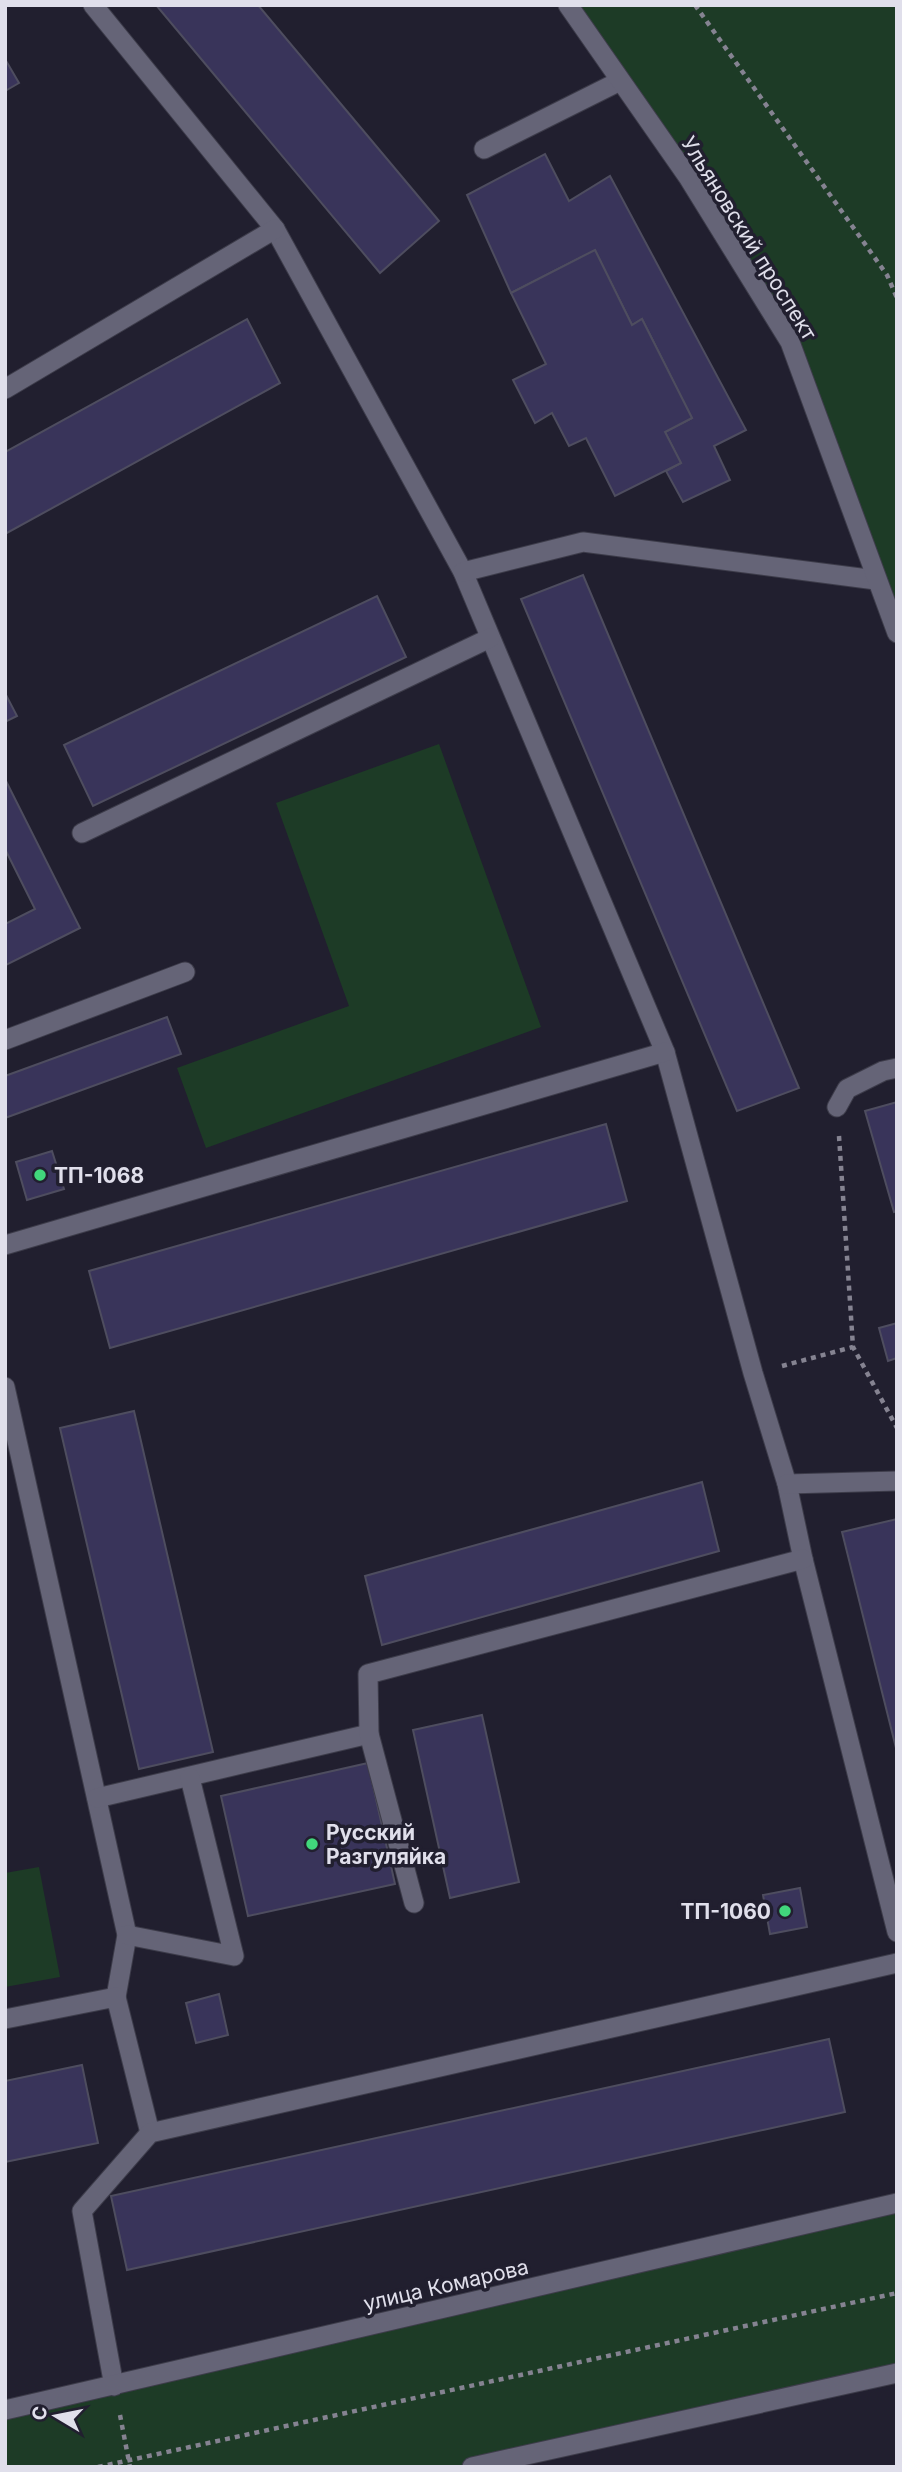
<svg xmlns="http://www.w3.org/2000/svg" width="902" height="2472" font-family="Inter,sans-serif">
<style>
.green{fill:#1d3b26}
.building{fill:#39345a;stroke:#4e4d5f;stroke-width:2}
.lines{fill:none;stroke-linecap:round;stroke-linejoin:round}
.service-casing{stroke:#3d3c4a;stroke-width:21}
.minor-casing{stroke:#3d3c4a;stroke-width:21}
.path{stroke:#858391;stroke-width:4.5;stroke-dasharray:5 5;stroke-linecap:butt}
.service{stroke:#656477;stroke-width:19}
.minor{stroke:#656477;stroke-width:19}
.poi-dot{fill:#41d77c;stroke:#211f2f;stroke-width:2.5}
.labels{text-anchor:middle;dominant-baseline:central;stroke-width:7;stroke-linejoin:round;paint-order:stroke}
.street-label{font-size:21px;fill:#e0dfeb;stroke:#211f2f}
.poi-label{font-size:21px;font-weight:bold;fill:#e0dfeb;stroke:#211f2f;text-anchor:start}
</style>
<rect width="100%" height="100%" fill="#211f2f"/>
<g class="green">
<polygon points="568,5 897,5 897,633 790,342"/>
<polygon points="439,744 541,1027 206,1148 177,1068 349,1006 276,803"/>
<polygon points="39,1867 60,1977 5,1987 5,1873"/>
<polygon points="897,2203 897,2373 472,2467 5,2467 5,2410"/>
</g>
<g class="building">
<polygon points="156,5 258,5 439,221 380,273"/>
<polygon points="5,59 19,83 5,91"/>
<polygon points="545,154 569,201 610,176 746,430 714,446 730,480 683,502 666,471 681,463 665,432 692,418 642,319 632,325 595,250 511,293 467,195"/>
<polygon points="595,250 632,325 642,319 692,418 665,432 681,463 615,496 586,438 569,446 552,413 535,423 513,380 546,364 511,293"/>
<polygon points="247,319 280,383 5,534 5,452"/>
<polygon points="583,575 799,1088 737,1111 521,599"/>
<polygon points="377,596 406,657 93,806 64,745"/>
<polygon points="5,693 17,716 5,722"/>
<polygon points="5,779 80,928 6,965 5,924 35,909 5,849"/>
<polygon points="167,1017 181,1054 5,1118 5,1076"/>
<polygon points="897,1102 897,1211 894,1212 865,1111"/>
<polygon points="606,1124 627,1201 110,1348 89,1271"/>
<polygon points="52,1151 64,1189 27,1200 16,1162"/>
<polygon points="897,1323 897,1358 888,1361 879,1328"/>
<polygon points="134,1411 213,1752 139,1769 60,1428"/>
<polygon points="702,1482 719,1551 382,1645 365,1576"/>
<polygon points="897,1519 897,1752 842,1532"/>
<polygon points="482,1715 519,1882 450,1898 413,1730"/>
<polygon points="368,1763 395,1884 248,1916 221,1796"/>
<polygon points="800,1888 807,1927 770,1934 763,1895"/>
<polygon points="219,1994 228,2035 196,2043 186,2003"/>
<polygon points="829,2039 845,2112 127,2270 111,2196"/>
<polygon points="82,2065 98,2143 5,2162 5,2081"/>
</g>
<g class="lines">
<g class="service-casing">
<g id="service">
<polyline points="93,5 275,229 463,572 665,1052 753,1373 787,1484 803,1559 897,1932"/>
<polyline points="484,149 620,81"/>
<polyline points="5,389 275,229"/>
<polyline points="463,572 583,542 876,580"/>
<polyline points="82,833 490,638"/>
<polyline points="5,1040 185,972"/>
<polyline points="837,1107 847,1089 883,1071 897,1068"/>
<polyline points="5,1245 665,1052"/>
<polyline points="5,1387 127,1935 116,1997"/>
<polyline points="787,1484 897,1481"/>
<polyline points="97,1798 369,1734"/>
<polyline points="414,1903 369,1734 368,1674 803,1559"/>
<polyline points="127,1935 234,1956 190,1778"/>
<polyline points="5,2019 116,1997 150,2133"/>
<polyline points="114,2386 82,2211 150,2133 897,1963"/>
</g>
</g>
<g class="minor-casing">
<g id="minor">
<polyline points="568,5 688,177 790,342 897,633"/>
<polyline points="5,2410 897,2203"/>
<polyline points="472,2467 897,2373"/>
</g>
</g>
<g class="path">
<polyline points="695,5 887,275 897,298"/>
<polyline points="839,1136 853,1347 897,1428"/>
<polyline points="782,1366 853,1347"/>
<polyline points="120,2415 130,2467"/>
<polyline points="98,2467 897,2293"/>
</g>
<use href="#service" class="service"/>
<use href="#minor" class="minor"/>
</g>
<g class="poi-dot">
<circle cx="40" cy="1175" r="7"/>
<circle cx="312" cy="1844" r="7"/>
<circle cx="785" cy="1911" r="7"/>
</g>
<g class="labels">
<g class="street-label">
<text transform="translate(749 238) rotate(58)">Ульяновский проспект</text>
<text transform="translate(446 2285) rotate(-13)">улица Комарова</text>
</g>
<g class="poi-label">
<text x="54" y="1175">ТП-1068</text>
<text x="326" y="1832">Русский<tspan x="326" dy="24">Разгуляйка</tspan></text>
<text x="771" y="1911" text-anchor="end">ТП-1060</text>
</g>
</g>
<rect width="902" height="2472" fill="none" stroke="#e0dfeb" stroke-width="14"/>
<g transform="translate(56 2416) rotate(280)" stroke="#211f2f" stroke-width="5" paint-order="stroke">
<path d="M0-5L12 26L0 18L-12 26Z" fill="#e0dfeb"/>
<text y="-10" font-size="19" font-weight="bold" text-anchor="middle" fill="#e0dfeb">С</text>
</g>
</svg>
